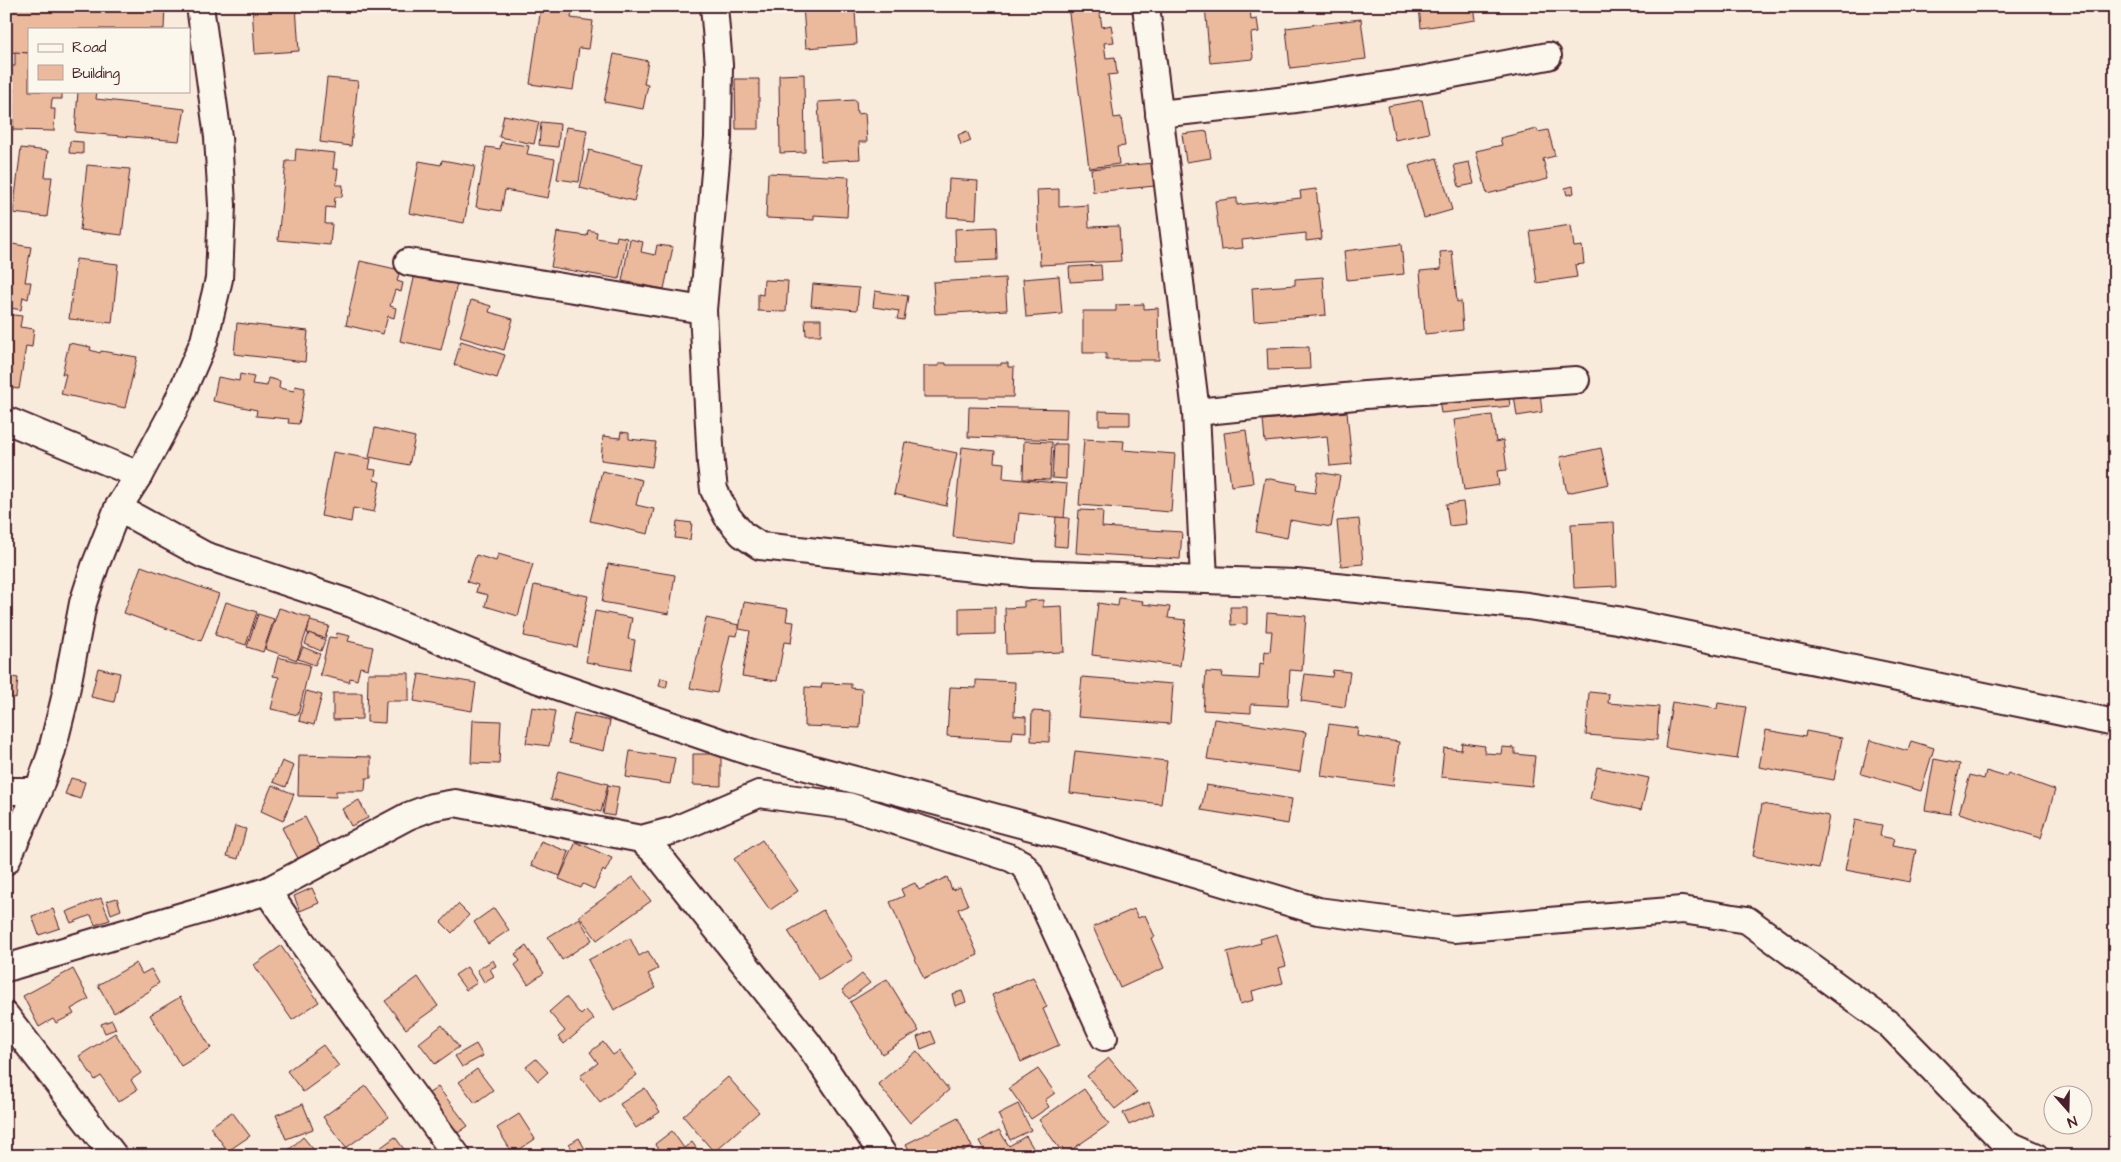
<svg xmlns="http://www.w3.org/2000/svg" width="2121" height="1162" font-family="'Architects Daughter',sans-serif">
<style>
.building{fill:#ebb99c;stroke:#4a1f2b}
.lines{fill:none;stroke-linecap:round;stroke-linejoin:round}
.minor-casing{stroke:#4a1f2b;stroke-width:30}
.minor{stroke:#fbf7ec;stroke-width:26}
</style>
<rect width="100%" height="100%" fill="#f8ebdc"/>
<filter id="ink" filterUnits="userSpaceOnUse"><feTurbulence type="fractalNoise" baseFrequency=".02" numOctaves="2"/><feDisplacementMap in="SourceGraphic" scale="10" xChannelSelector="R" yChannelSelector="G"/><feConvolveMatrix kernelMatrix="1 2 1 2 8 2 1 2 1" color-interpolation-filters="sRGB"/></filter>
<g filter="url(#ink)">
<g class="building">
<polygon points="6,6 165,6 164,29 29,29 29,53 6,52"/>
<polygon points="252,6 296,6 299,51 255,54"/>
<polygon points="803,6 865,6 865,10 855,11 857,44 806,48"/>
<polygon points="1068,6 1105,6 1099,7 1102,27 1111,25 1114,42 1104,43 1106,58 1115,57 1117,74 1108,75 1114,118 1121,117 1125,146 1117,147 1119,164 1089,168"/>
<polygon points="1205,6 1250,6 1251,20 1257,19 1259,32 1251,33 1253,59 1210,63"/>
<polygon points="1419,6 1474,6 1476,20 1421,28"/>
<polygon points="541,7 572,11 571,18 593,21 589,49 579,48 573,90 530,84"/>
<polygon points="1361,19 1366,59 1290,68 1286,28"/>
<polygon points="15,52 29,53 29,91 62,91 62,99 52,99 51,109 55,109 54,131 13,130 14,90 6,90 6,66 15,66"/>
<polygon points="614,54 648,61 644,84 648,85 643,109 604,102"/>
<polygon points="804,74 805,152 780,153 779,75"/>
<polygon points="327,78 358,81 351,146 320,142"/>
<polygon points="735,79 759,79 759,129 736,129"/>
<polygon points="78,91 97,91 96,99 185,109 179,141 75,132"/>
<polygon points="856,100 857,114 865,113 867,142 859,142 860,159 821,161 818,102"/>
<polygon points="1422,100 1429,133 1395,140 1388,106"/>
<polygon points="504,115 539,122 534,144 499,137"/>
<polygon points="541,122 560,124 558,147 539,145"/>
<polygon points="566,127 587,130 579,182 557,179"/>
<polygon points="1537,129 1538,132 1548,130 1555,156 1543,159 1548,179 1487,194 1476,151 1502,145 1500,138"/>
<polygon points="967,131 971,141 961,145 958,135"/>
<polygon points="1207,131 1211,158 1186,162 1182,134"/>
<polygon points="70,141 83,142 83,154 69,153"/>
<polygon points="501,142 529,146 527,154 555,159 548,198 505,190 501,211 476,207 486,147 500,149"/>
<polygon points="21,148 48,151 45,177 52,177 47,217 13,213"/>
<polygon points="296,149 335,153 333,169 338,169 336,185 343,185 342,197 335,197 334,208 326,207 325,224 332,224 330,245 278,240 286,161 295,161"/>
<polygon points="589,150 643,164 634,201 580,188"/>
<polygon points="1437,158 1452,210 1424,218 1409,166"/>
<polygon points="442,160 475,166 464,223 409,213 419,161 441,165"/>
<polygon points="1469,162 1474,184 1459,187 1454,165"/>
<polygon points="1153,163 1155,186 1093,192 1091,169"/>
<polygon points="87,165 130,169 122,235 80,230"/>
<polygon points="768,173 849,177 847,217 814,215 814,220 766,218"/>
<polygon points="949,179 978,181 976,219 947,217"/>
<polygon points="1573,186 1574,193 1567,195 1565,188"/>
<polygon points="1059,189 1059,207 1088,205 1089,227 1119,226 1121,261 1040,265 1037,190"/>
<polygon points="1316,189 1322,239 1306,241 1306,233 1242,240 1243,248 1221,250 1215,201 1237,198 1237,205 1301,198 1300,191"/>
<polygon points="1571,225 1574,247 1582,246 1584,264 1575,265 1577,277 1537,283 1530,231"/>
<polygon points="996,227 997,260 956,262 955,229"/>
<polygon points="588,230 597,232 596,238 616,241 617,236 627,238 619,279 551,267 557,232 587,236"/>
<polygon points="630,239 643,242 641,252 655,255 657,245 673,247 664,289 622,281"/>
<polygon points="6,243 31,247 25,282 31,282 28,299 23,297 21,310 6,307"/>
<polygon points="1401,244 1404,274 1347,280 1344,251"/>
<polygon points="1452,251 1457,302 1461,301 1463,330 1425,334 1420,271 1441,269 1440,252"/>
<polygon points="76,259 118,264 112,323 69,319"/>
<polygon points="360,261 400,270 397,281 403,283 401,292 395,290 390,306 396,308 394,318 388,316 383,334 346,325"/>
<polygon points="1101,265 1102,280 1070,282 1069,267"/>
<polygon points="415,274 457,284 441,350 400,341"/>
<polygon points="1059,276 1062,314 1026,317 1023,279"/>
<polygon points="1323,277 1326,315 1254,321 1252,288 1295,285 1295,279"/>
<polygon points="1005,278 1007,310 935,314 933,282"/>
<polygon points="764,280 788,281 786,312 758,311 758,294 763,295"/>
<polygon points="813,284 859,288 857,310 811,306"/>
<polygon points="875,291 908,296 904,320 897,319 899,311 873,307"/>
<polygon points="471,300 491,306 489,312 513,319 504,350 460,337"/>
<polygon points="1144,304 1144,309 1158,308 1159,360 1106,360 1106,353 1083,353 1083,311 1116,311 1116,305"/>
<polygon points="6,314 22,316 20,327 34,329 32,347 26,346 19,389 6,387"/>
<polygon points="805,319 821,319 821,335 806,335"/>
<polygon points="237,323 308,331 305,362 234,354"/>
<polygon points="461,341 505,355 497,378 454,365"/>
<polygon points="69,343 91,347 90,350 100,353 101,351 137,357 125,408 61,394 66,374 62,374"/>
<polygon points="1309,347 1310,369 1268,370 1267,348"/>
<polygon points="939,363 946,363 946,365 1001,365 1001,363 1008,363 1008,367 1014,367 1013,397 924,397 924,366 939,366"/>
<polygon points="240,374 254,377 252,384 267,386 268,378 280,381 279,388 294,391 295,386 305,388 299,424 288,423 289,419 256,416 257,410 213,401 218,377 239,381"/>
<polygon points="1508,392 1510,406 1441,413 1439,399"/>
<polygon points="1540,392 1542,412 1517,416 1514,395"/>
<polygon points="969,407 1067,409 1066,440 968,437"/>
<polygon points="1099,411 1130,412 1130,425 1099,425"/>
<polygon points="1347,412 1352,464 1330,466 1327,436 1265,442 1263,420"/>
<polygon points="1492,415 1496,442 1503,440 1507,470 1497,471 1499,485 1464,490 1454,420"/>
<polygon points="375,428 415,437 409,465 369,457"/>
<polygon points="1246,430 1253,483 1231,486 1224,433"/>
<polygon points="621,432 629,433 629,439 656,442 652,467 601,460 603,436 620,438"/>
<polygon points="1084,439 1124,441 1123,450 1175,454 1171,512 1079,505"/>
<polygon points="1024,441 1052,442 1050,480 1023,479"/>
<polygon points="905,442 957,453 946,506 894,494"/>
<polygon points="1054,444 1067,444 1066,479 1052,478"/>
<polygon points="962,447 995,451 994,462 1004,463 1003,478 1067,484 1064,518 1019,513 1016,544 953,537"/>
<polygon points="1601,448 1609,484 1567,493 1560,457"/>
<polygon points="333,452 371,459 369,469 376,470 374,480 380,482 374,512 353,508 351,522 321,516"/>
<polygon points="602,471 642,480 636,505 654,509 648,534 590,521"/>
<polygon points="1318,472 1340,476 1331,527 1290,520 1287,538 1256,532 1265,478 1297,484 1296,490 1315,493"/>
<polygon points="1463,502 1466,524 1449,526 1446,504"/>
<polygon points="1079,510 1103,511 1102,527 1182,532 1180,559 1076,553"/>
<polygon points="1056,517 1069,518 1067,547 1054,546"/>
<polygon points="1359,519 1363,564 1341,566 1337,521"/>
<polygon points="677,521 692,523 690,540 675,538"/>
<polygon points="1614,522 1617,586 1574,588 1571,524"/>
<polygon points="498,554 533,564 518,616 485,606 488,595 476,592 478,585 467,582 476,555 496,561"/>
<polygon points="608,564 675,575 669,614 602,602"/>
<polygon points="141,566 219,594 201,641 124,613"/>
<polygon points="534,585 588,596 577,647 524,636"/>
<polygon points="1119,598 1143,601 1142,604 1170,607 1168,618 1186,620 1180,666 1092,655 1098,603 1118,606"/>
<polygon points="1043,600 1043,607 1062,606 1064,652 1006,654 1005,608 1024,607 1024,601"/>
<polygon points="226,602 257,612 246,645 215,635"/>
<polygon points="744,602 788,609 786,621 794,622 791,643 784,642 777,681 742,676 750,631 739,629"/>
<polygon points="995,607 995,634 959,635 959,608"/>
<polygon points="1230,607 1247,607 1247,624 1231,625"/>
<polygon points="279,608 311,618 297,660 265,649"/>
<polygon points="595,611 632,618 628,639 635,640 630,670 586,662"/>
<polygon points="1267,613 1306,616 1302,671 1290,670 1288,706 1251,704 1251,713 1203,710 1206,672 1223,673 1222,677 1259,679 1260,663 1264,664 1265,651 1270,652 1272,631 1266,631"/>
<polygon points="258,614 274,619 263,652 247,647"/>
<polygon points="706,618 739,625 737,636 730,635 717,693 690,688"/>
<polygon points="310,621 329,626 325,638 307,633"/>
<polygon points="309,633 325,640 321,651 305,644"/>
<polygon points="337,633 350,636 348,641 373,647 368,669 360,667 357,680 350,678 349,682 320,675 329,637 336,638"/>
<polygon points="303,647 320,654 315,665 298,659"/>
<polygon points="278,657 310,665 298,715 271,709 279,677 273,676"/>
<polygon points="98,668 120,673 114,702 91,697"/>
<polygon points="1333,670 1350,672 1345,707 1301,701 1305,674 1332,677"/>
<polygon points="368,673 409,673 409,701 386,701 385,723 367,722"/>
<polygon points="419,674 476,683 472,711 414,701"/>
<polygon points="6,676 18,678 16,698 10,697 6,722"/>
<polygon points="1082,677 1173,684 1170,724 1078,717"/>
<polygon points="661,678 668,680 666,688 659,686"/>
<polygon points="976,680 1015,682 1014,716 1026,717 1026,732 1013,731 1012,740 947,736 950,687 976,688"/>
<polygon points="822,683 851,684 851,688 862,689 860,728 804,726 805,687 821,688"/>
<polygon points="306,691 322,695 314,725 299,721"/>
<polygon points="1589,692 1609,694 1608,703 1659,707 1657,740 1586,735"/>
<polygon points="333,693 362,693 362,719 333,720"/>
<polygon points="1672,702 1717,709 1718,703 1746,707 1737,759 1665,748"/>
<polygon points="532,707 555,711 549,746 526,743"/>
<polygon points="1032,711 1050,712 1049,742 1031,741"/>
<polygon points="574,713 610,721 604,751 568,743"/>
<polygon points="1214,719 1306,732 1300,772 1207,759"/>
<polygon points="473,720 501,721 499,764 471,763"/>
<polygon points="1329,724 1358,728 1357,736 1399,742 1393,786 1321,776"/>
<polygon points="1766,730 1805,737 1806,731 1842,738 1834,780 1759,767"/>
<polygon points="1870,740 1908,751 1911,741 1934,748 1921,791 1861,774"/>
<polygon points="1462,743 1485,746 1484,753 1501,754 1502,747 1515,748 1515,754 1535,756 1532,786 1441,777 1444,748 1461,750"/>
<polygon points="630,751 675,758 670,784 626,777"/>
<polygon points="1075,751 1167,761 1161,804 1070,793"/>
<polygon points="693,754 721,754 721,786 693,785"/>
<polygon points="299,755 371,757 371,778 366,778 365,791 336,791 336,797 298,796"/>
<polygon points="1934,759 1960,764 1950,814 1925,810"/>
<polygon points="282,761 294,766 286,787 273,782"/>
<polygon points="1597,767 1649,778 1641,810 1590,799"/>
<polygon points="558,771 608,784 601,812 551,799"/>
<polygon points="1986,771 2006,777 2008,773 2055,790 2041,838 1959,813 1970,775 1984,779"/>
<polygon points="71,778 85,782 80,799 65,794"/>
<polygon points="272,785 294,794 283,821 261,811"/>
<polygon points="608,785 619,787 614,816 603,814"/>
<polygon points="1206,785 1292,799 1288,824 1201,810"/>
<polygon points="359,800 368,818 351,826 342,809"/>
<polygon points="1762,804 1829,816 1819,868 1753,856"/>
<polygon points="305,817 322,850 300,862 282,828"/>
<polygon points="1855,820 1882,825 1880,836 1894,839 1892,846 1916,850 1910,882 1845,870"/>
<polygon points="235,826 246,829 238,859 227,856"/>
<polygon points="762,840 798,891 770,910 734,859"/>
<polygon points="541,841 569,852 560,876 531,865"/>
<polygon points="576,842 612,858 605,872 603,870 594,889 583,884 581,888 559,879"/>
<polygon points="633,877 651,901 597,940 579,916"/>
<polygon points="947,877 952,890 960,887 968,905 958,909 978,955 924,979 890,902 904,896 901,889 915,883 919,890"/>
<polygon points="312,888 319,903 300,911 294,896"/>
<polygon points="101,898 110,920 95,925 91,915 71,923 66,912"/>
<polygon points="117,898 121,910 111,914 107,901"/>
<polygon points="458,904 469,915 452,933 441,922"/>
<polygon points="494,908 509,930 488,944 474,922"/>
<polygon points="53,909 60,928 39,935 32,916"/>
<polygon points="1134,909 1138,918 1145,915 1155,937 1151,938 1164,968 1120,988 1093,927"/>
<polygon points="823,910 853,959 819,980 788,931"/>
<polygon points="579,918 592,940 562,960 548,937"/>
<polygon points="1277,934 1286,966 1279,968 1283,983 1252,991 1254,1000 1240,1004 1227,952 1261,943 1260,939"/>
<polygon points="630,938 639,956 648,951 658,969 648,974 656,988 614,1010 588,960"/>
<polygon points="281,946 319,1002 292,1020 254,965"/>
<polygon points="526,946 544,973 528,984 515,965 520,961 515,954"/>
<polygon points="493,960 496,966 490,969 494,976 484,982 477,970"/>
<polygon points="136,963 142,974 151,969 159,983 150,989 151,990 114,1013 98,985"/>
<polygon points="467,967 477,983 466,990 455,975"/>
<polygon points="73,969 89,999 71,1009 74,1014 56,1023 53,1019 39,1027 23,996"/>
<polygon points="862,974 870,983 849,999 842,990"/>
<polygon points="418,977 438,1006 406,1029 385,1001"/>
<polygon points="1033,977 1047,1007 1043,1009 1059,1045 1021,1062 992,995"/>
<polygon points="887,979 919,1031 882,1054 850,1002"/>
<polygon points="962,991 966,1002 955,1006 952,994"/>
<polygon points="180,997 211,1048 181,1066 150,1015"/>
<polygon points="566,997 581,1015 586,1010 594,1019 564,1044 558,1037 565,1031 549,1012"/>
<polygon points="112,1020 116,1029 105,1033 101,1024"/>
<polygon points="442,1025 459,1047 435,1064 419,1043"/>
<polygon points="931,1031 936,1043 921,1049 917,1037"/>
<polygon points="115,1033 141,1073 131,1080 137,1090 118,1102 101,1076 95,1080 79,1056"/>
<polygon points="603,1042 613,1055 619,1051 637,1075 600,1102 580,1076 598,1063 590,1052"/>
<polygon points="476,1044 483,1056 462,1067 455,1056"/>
<polygon points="323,1045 339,1066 303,1092 287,1071"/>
<polygon points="917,1051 949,1090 910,1123 878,1084"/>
<polygon points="1109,1058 1137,1092 1115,1109 1087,1076"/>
<polygon points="536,1059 548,1072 538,1081 526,1067"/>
<polygon points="477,1069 493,1090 475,1103 459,1082"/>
<polygon points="1038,1069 1055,1093 1045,1100 1049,1107 1031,1119 1009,1088"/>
<polygon points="728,1077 759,1112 714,1152 683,1116"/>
<polygon points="366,1086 389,1117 346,1148 323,1117"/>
<polygon points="438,1087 468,1126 455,1135 425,1096"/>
<polygon points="645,1088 660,1112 636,1128 620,1104"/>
<polygon points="1084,1089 1109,1124 1064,1155 1039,1120"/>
<polygon points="1149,1102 1154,1114 1129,1125 1123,1113"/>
<polygon points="303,1104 313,1129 286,1139 276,1115"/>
<polygon points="1018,1104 1031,1130 1010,1140 998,1114"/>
<polygon points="232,1112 250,1136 228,1151 210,1127"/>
<polygon points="519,1114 535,1139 513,1154 497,1128"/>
<polygon points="958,1118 972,1147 954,1156 912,1156 906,1144"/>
<polygon points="999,1130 1009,1146 1026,1136 1038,1156 971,1156 984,1148 980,1141"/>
<polygon points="672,1131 684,1148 692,1142 702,1156 652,1156 660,1150 655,1144"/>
<polygon points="303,1137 319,1156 282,1156"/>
<polygon points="395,1137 409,1156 380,1156 376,1151"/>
<polygon points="579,1138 585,1149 575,1154 569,1144"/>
<polygon points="544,1150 548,1156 537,1156"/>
</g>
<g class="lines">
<g class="minor-casing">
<g id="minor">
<polyline points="714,6 719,65 718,138 703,310 711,464 714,490 727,516 742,534 760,546 1031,574 1296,583 1528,606 1617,620 2115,723"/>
<polyline points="1146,6 1196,412 1204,579"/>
<polyline points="1159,114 1296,99 1421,80 1548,56"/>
<polyline points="408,262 703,310"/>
<polyline points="1196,412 1365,395 1576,380"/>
<polyline points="6,420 139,475"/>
<polyline points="118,508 204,555 352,604 524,675 750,752 1073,838 1318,911 1454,929 1682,910 1747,920 1890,1025 2005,1143 2035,1156"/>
<polyline points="6,791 38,791"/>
<polyline points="641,839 658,855 807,1042 884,1156"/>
<polyline points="6,861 38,791 51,754 64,702 83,603 95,566 118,508 139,475 174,410 204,341 219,279 222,205 218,137 200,6"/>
<polyline points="267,891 408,816 432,807 455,803 641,839 675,830 759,794 848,806 1011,858 1022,864 1029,873 1104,1037"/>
<polyline points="6,968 267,891 302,942 457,1156"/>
<polyline points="6,1016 114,1156"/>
</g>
</g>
<use href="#minor" class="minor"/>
</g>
</g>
<rect width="2121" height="1162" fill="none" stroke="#fbf7ec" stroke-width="25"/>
<rect x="12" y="12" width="2096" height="1137" fill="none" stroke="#4a1f2b" stroke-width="2" filter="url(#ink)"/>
<rect x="28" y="28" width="162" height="65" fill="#fbf7ec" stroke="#b4a19f"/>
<rect x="38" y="44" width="25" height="8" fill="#fbf7ec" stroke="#b4a19f"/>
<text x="72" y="52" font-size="15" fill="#4a1f2b">Road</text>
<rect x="38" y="65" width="25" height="15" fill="#ebb99c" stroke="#b4a19f"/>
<text x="72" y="78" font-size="15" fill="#4a1f2b">Building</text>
<g transform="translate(2068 1110) rotate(160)"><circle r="24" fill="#fbf7ec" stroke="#b4a19f"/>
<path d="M0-4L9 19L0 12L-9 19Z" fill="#4a1f2b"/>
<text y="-8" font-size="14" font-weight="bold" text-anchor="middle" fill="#4a1f2b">N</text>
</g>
</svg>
